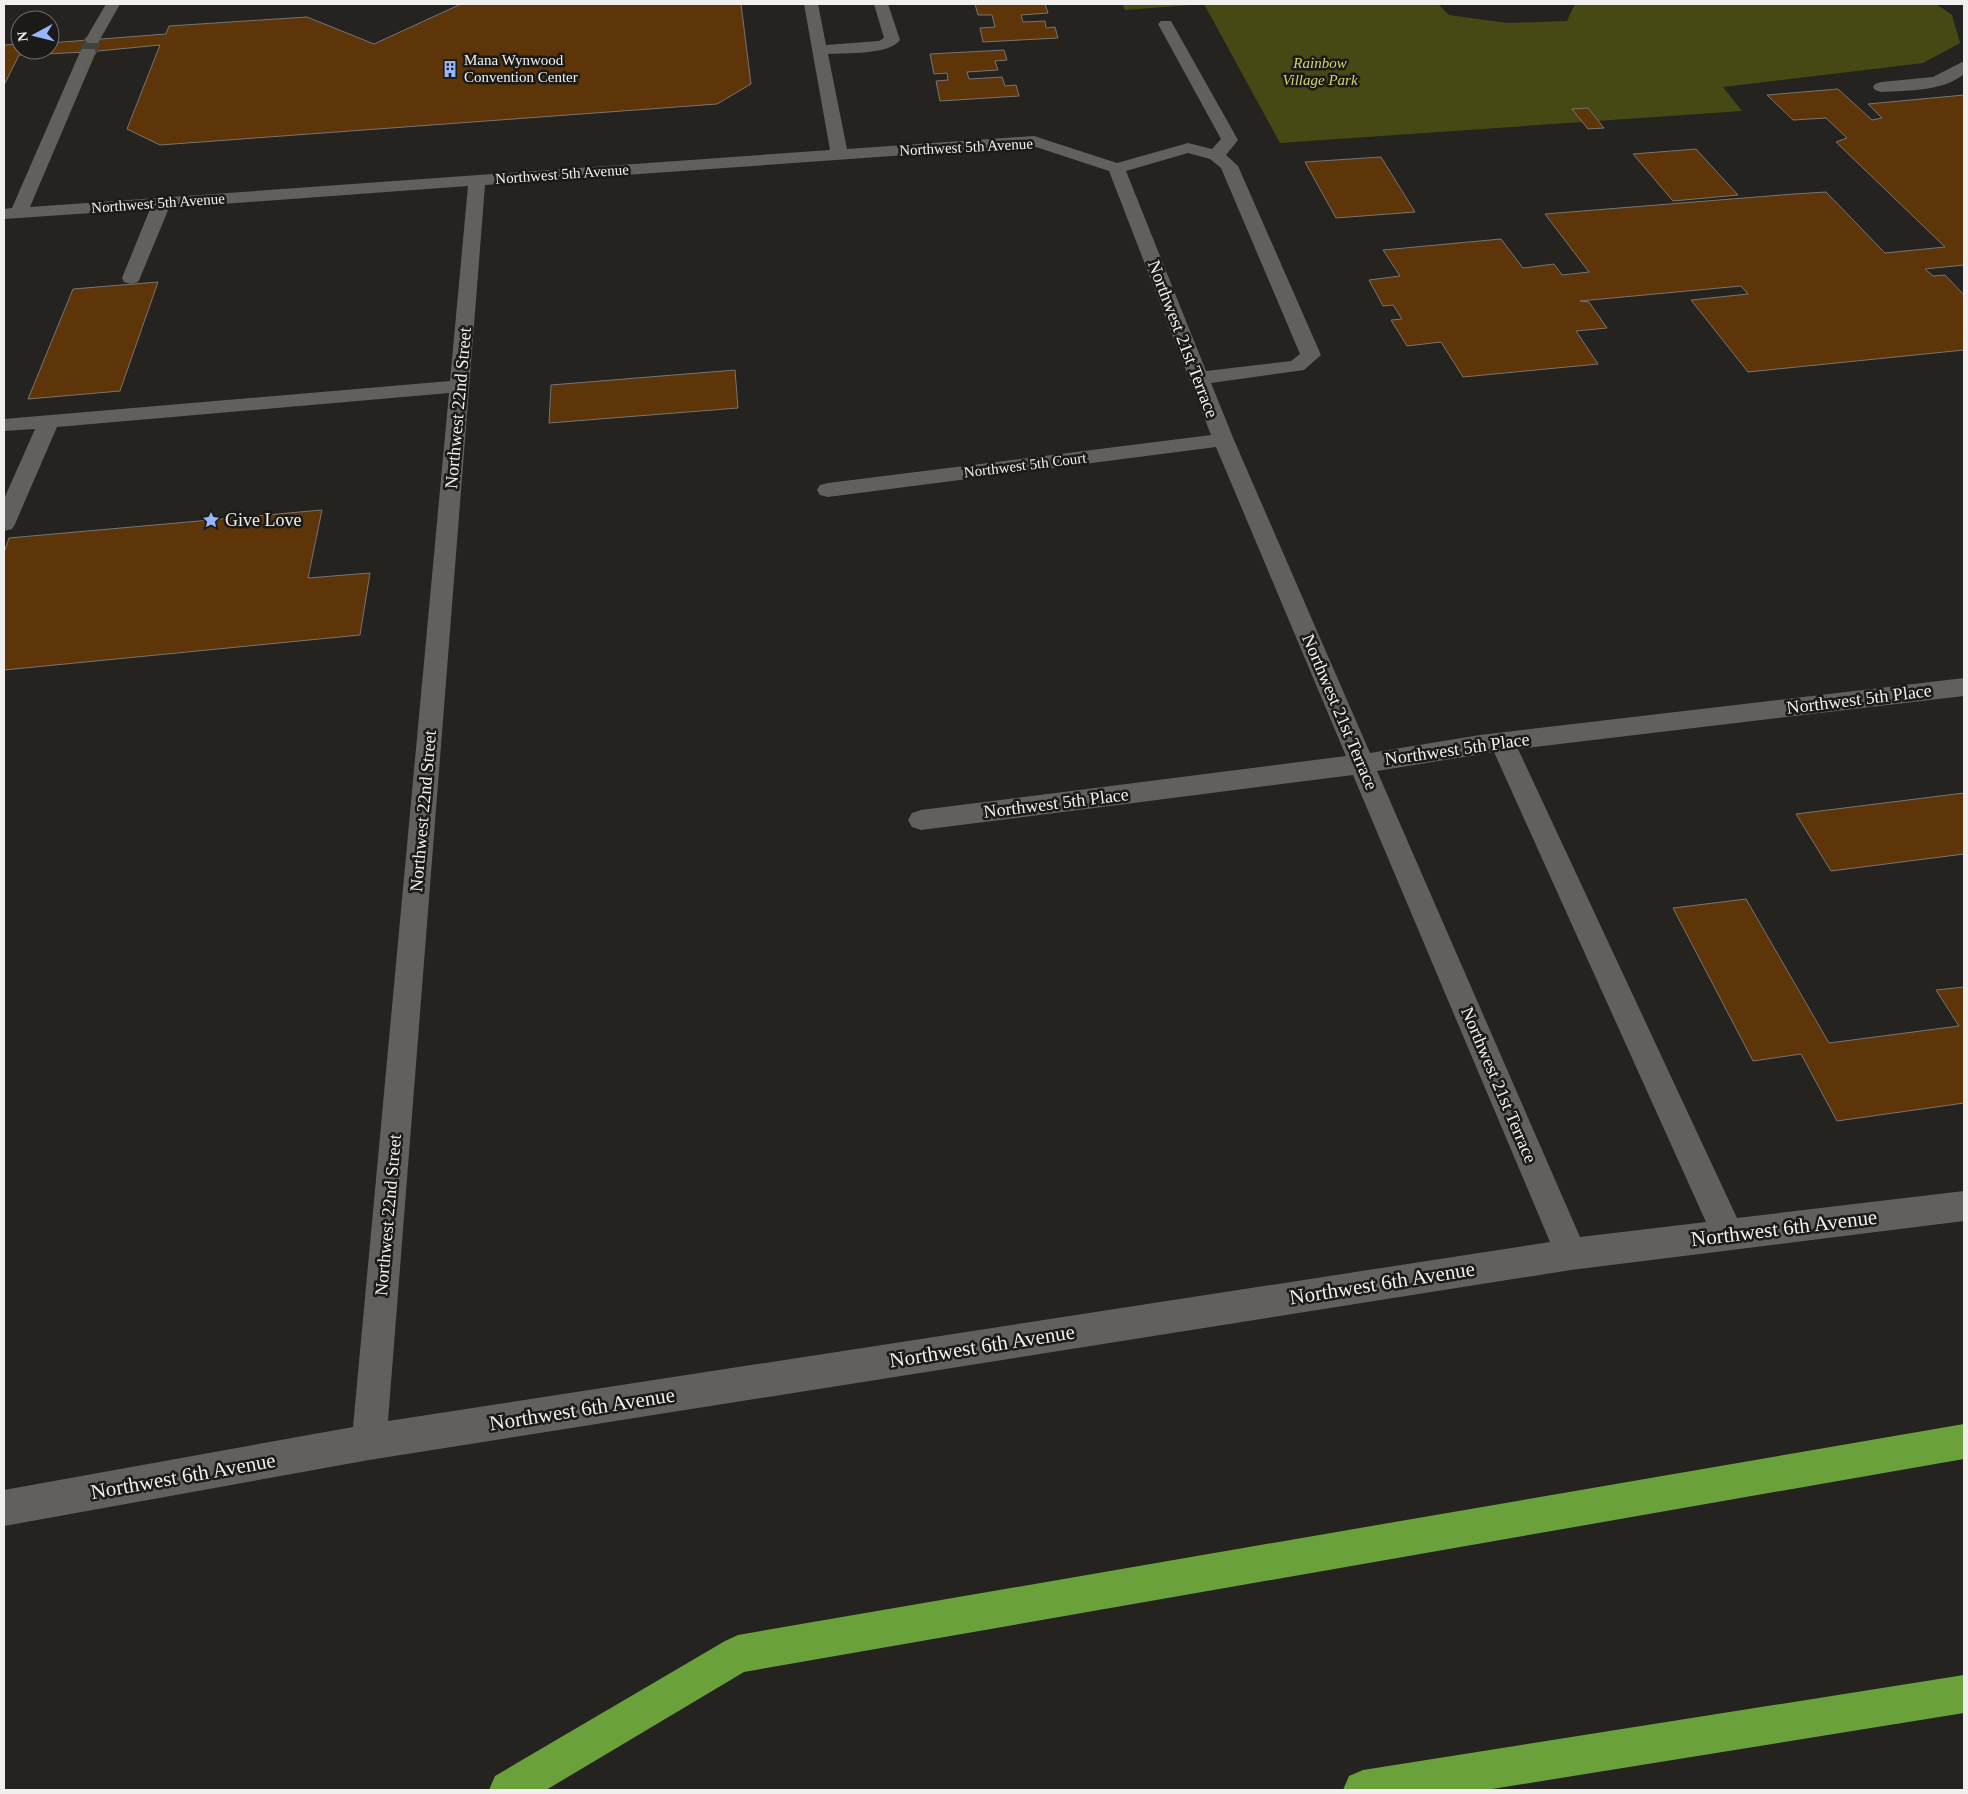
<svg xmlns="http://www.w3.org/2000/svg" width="1968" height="1794" font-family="Georgia,serif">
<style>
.green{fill:#464913}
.building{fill:#5d3509;stroke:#787472}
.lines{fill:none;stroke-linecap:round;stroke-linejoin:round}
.minor-tunnel{stroke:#43423f;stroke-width:17;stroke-dasharray:17 8;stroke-linecap:butt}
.minor{fill:#61605d;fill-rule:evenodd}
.highway{fill:#6aa13a;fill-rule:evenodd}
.labels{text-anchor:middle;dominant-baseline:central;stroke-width:5;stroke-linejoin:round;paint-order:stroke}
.far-poi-label{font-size:15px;fill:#f1f0ee;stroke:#1b1a17;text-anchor:start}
.far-park-label{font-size:15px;font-style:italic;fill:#cfd66e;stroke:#1b1a17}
.far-street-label{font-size:15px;fill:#f1f0ee;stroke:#1b1a17}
.street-label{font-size:18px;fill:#f1f0ee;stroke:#1b1a17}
.poi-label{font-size:18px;fill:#f1f0ee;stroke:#1b1a17;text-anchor:start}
.near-street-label{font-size:21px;fill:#f1f0ee;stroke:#1b1a17}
</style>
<rect width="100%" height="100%" fill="#242320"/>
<polygon class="green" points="1122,4 1438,4 1449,15 1507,23 1567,21 1575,4 1936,4 1952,15 1960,43 1923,63 1723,87 1742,111 1280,143 1204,4 1125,10"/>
<g class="building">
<polygon points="461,4 741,4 751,84 717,104 160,145 127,129 160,45 88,52 19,55 4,85 4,45 20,44 20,50 50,50 50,43 166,34 169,26 307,17 374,44"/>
<polygon points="975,4 1045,4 1048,13 1021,15 1023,22 1045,21 1046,28 1055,27 1058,38 983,42 980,28 995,27 992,15 978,15"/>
<polygon points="1004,50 1007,60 995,61 998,70 967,72 969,79 1002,77 1005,86 1016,85 1019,96 940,101 936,81 948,80 947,73 934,74 930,54"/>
<polygon points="1838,89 1872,120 1882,118 1868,104 1964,95 1964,265 1925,269 1933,276 1945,275 1964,295 1964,350 1748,372 1691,300 1748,294 1741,286 1580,301 1589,302 1607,328 1576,331 1598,364 1463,377 1441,342 1407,346 1391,320 1402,319 1393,305 1383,306 1369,280 1400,276 1383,250 1501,239 1523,268 1554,264 1562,275 1589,272 1545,214 1794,194 1826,192 1885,253 1945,247 1836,142 1847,138 1826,118 1793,120 1767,95"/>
<polygon points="1588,108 1604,128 1588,129 1572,109"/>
<polygon points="1696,149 1738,195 1673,201 1633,154"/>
<polygon points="1381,157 1415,212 1336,218 1305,162"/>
<polygon points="158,282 120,391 28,399 73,289"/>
<polygon points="735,370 738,408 549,423 551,385"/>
<polygon points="322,510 308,578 370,573 360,635 4,670 4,553 9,538"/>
<polygon points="1964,793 1964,854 1831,871 1796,814"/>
<polygon points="1746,899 1829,1043 1959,1026 1936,990 1964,987 1964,1103 1837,1121 1801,1054 1753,1061 1673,908"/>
</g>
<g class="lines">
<polyline class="minor-tunnel" points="88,52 93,40"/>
<g class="minor">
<polygon points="106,4 120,4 98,43 88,43 85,40"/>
<path d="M804,4H818L826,45L879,41L884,38L874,4H888L900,40C889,55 846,53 828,54L847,149L1034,136L1117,163L1188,143L1212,149L1221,139L1158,24L1161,21H1171L1238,140L1226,155L1238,166L1321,355L1304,370L1211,383L1234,440L1370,753L1480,735L1964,678V696L1518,749L1737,1218L1964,1191V1221L1571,1270L369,1460L4,1526V1490L353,1427L449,393L57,427L15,524L12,529L4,531V499L35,429L4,431V419L450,381L468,186L169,208L140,278L138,282L131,284L124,282L122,278L150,209L4,219V209L12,208L80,52L82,49H94L96,52L30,207L830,150ZM1033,146L1109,171L1211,435L828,483L820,485L817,490L820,495L828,497L1216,447L1346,756L921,810L912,813L908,820L912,827L921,830L1353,775L1550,1242L388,1421L485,185ZM1188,153L1210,159L1221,168L1300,354L1291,361L1206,371L1126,171ZM1494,752L1706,1222L1580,1237L1377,771Z"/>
<path d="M1964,61V74C1942,92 1908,90 1881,92L1875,90L1873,87L1875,84L1881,82L1933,77Z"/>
</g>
<g class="highway">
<polygon points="1964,1424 1964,1459 744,1672 546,1790 489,1790 495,1776 725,1641 738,1635"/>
<polygon points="1964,1675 1964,1713 1486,1790 1343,1790 1349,1776 1363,1770"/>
</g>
</g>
<defs>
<g id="building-bare" transform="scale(1.35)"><path d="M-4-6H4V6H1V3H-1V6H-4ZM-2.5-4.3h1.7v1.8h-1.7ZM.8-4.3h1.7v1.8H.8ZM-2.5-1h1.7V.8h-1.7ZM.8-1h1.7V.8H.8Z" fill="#95b6fd" stroke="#1b1a17" stroke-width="2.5" paint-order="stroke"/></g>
<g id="sight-bare" transform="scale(1.35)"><path d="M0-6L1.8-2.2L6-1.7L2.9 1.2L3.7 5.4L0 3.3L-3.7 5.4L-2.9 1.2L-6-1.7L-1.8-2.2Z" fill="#95b6fd" stroke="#1b1a17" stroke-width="2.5" paint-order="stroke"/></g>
</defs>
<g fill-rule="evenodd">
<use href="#building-bare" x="450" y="69"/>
<use href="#sight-bare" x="211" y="520"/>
</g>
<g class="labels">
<g class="far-poi-label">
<text x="464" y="60">Mana Wynwood<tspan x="464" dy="17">Convention Center</tspan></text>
</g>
<g class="far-park-label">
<text x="1320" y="63">Rainbow<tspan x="1320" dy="17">Village Park</tspan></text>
</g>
<g class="far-street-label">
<text transform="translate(966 147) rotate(-3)">Northwest 5th Avenue</text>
<text transform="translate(562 174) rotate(-4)">Northwest 5th Avenue</text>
<text transform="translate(158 203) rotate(-4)">Northwest 5th Avenue</text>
<text transform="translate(1025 465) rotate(-7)">Northwest 5th Court</text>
</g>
<g class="street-label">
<text transform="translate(1183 339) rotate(69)">Northwest 21st Terrace</text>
<text transform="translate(458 408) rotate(-85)">Northwest 22nd Street</text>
<text transform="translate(1859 699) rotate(-7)">Northwest 5th Place</text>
<text transform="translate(1340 712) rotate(67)">Northwest 21st Terrace</text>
<text transform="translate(1457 749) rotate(-8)">Northwest 5th Place</text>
<text transform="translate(1056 803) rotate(-7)">Northwest 5th Place</text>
<text transform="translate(423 811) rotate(-85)">Northwest 22nd Street</text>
<text transform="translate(1499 1085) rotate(67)">Northwest 21st Terrace</text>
<text transform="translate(388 1215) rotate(-85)">Northwest 22nd Street</text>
</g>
<g class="poi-label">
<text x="225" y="520">Give Love</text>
</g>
<g class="near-street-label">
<text transform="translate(1784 1228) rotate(-7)">Northwest 6th Avenue</text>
<text transform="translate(1382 1283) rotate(-9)">Northwest 6th Avenue</text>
<text transform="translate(982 1346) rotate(-9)">Northwest 6th Avenue</text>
<text transform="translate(582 1409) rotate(-9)">Northwest 6th Avenue</text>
<text transform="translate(183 1476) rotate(-10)">Northwest 6th Avenue</text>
</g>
</g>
<rect width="1968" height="1794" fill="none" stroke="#f1f0ee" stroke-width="10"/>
<g transform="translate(35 35) rotate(263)"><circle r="24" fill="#1b1a17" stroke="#71706d"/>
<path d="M0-4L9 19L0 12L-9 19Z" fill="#95b6fd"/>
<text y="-8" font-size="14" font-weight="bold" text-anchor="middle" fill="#f1f0ee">N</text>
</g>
</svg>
